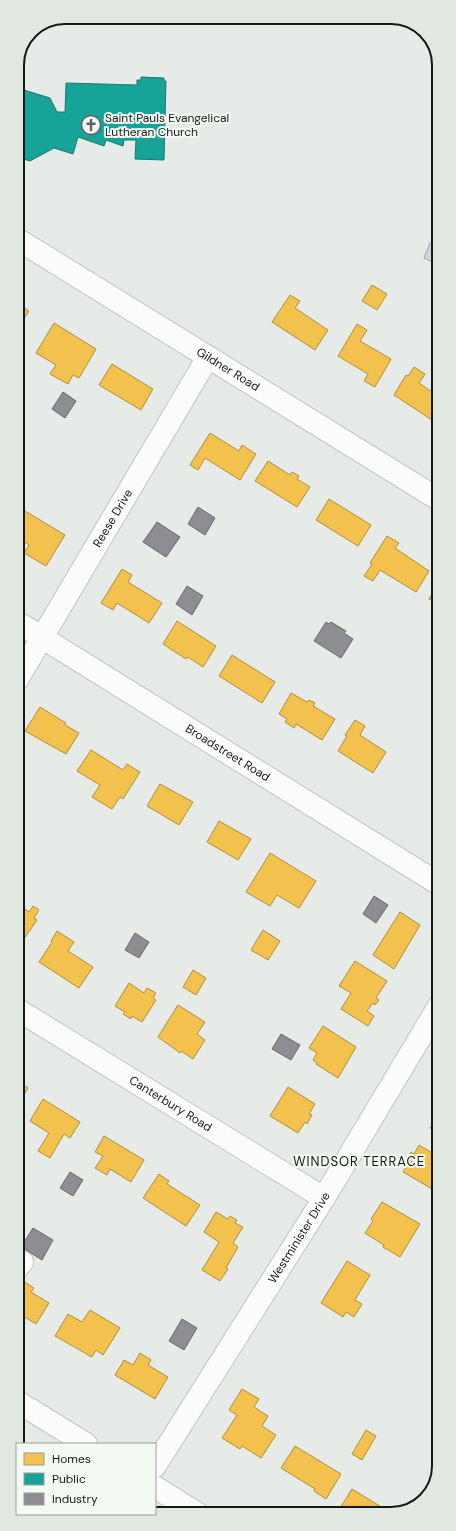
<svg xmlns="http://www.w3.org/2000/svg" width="456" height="1531" font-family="'DM Sans',sans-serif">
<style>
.homes{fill:#f2c14e;stroke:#b08f3e}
.public{fill:#17a398;stroke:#177a71}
.industry{fill:#8d8d92;stroke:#6a6a6d}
.building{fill:#d4d2e0;stroke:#a2a4a3}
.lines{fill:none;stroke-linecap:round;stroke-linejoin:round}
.minor-casing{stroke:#c3c5c3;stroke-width:24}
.major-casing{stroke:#c3c5c3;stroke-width:24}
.minor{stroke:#fbfcfb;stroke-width:22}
.major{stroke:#fbfcfb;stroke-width:22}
.labels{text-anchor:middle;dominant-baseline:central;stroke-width:4;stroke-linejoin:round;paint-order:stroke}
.poi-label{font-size:12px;fill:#171917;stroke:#f3f9f3;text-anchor:start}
.street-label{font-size:12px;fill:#171917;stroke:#f3f9f3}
.neighbourhood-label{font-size:13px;letter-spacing:1px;fill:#171917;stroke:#f3f9f3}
.rim{fill:none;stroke:#171917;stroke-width:2}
</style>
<rect width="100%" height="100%" fill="#e7ebe7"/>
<g class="homes">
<polygon points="372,285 387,294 377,310 362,301"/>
<polygon points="290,295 300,301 295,308 328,330 315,350 272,322"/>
<polygon points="17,303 29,311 17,329"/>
<polygon points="54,323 96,349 79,378 73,375 68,384 50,374 56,365 36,353"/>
<polygon points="357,324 367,330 360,341 391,359 375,387 364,381 368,374 338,356"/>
<polygon points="112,364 153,389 141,410 99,385"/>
<polygon points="414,367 425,374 419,383 438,396 438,417 435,422 394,395 406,375 408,376"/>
<polygon points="210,433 239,451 242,445 256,454 240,480 205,458 198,470 190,465"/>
<polygon points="268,461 290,475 292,472 299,476 297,479 310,487 297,507 255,481"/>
<polygon points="329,499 371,525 358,546 316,520"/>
<polygon points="20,508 65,535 46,566 24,553 29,545 17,537 17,512"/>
<polygon points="387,536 399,543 395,548 429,571 416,592 380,570 373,581 364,576 372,564 370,563"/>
<polygon points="122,569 132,575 128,582 162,603 149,623 117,603 113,610 101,603"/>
<polygon points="438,584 438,604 429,599"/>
<polygon points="177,621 216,646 203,667 188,657 186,659 163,644"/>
<polygon points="232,655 275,682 262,703 219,676"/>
<polygon points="291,693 307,702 309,700 315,703 313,706 335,719 322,740 296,724 294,728 285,722 287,719 279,714"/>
<polygon points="40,707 66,723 65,725 79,733 66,754 25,731"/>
<polygon points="355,720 365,726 360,735 386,752 373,773 338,751 347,736 345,735"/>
<polygon points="91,750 123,770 127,764 140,772 123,799 120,797 112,809 92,797 100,785 77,771"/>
<polygon points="160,784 193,802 179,825 147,806"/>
<polygon points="219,821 251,839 238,860 207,842"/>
<polygon points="270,853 316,881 299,908 277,895 270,906 246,892"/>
<polygon points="18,904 29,912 33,906 39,910 34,918 37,920 19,946 18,946"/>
<polygon points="400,912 420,925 394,969 373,955"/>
<polygon points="263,930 280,941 268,960 251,950"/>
<polygon points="57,931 74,942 68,951 93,967 79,988 39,962 52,942 51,941"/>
<polygon points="355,961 387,981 376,998 379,1000 375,1005 373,1003 367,1011 374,1016 368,1026 341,1009 351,993 339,986"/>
<polygon points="193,970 206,978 196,995 183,987"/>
<polygon points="129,983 144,993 147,988 156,993 153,998 156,1000 142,1022 132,1016 131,1019 123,1014 125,1012 115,1006"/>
<polygon points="178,1005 205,1022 197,1034 205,1040 193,1059 181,1051 180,1053 158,1037"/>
<polygon points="323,1026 356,1047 338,1078 316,1064 317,1063 313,1060 317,1053 309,1048"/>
<polygon points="18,1081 28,1088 18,1104"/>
<polygon points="288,1087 315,1104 309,1114 312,1115 307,1124 305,1122 298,1133 270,1116"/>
<polygon points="43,1099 80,1122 70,1138 64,1134 50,1158 38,1151 49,1133 30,1121"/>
<polygon points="439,1114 439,1133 430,1128"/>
<polygon points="104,1136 144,1160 131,1182 110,1169 107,1175 95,1168 103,1156 95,1152"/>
<polygon points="419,1145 439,1157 439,1193 403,1172 410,1161 407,1160 411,1152 414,1154"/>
<polygon points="159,1174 169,1181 167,1184 200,1205 186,1226 143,1198"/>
<polygon points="382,1202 420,1224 400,1257 383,1247 384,1245 365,1233 373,1221 371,1219"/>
<polygon points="216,1212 228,1219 230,1216 237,1220 235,1223 243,1227 233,1243 238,1247 226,1268 228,1269 220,1281 202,1270 219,1242 204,1232"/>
<polygon points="347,1261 370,1275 355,1300 362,1304 354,1317 346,1312 343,1317 321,1303"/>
<polygon points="23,1281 34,1288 31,1292 49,1303 36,1324 18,1313 18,1287"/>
<polygon points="90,1310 120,1328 103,1355 96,1350 92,1357 55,1336 68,1314 82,1322"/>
<polygon points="140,1353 151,1360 148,1365 168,1377 155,1399 115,1375 124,1360 133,1365"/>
<polygon points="242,1389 259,1399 254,1407 268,1416 262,1426 276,1435 261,1458 242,1446 240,1449 222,1438 237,1415 229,1410"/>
<polygon points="366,1430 376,1436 362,1460 352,1454"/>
<polygon points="295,1446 341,1474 326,1499 314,1491 315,1489 281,1468"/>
<polygon points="352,1489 388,1511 387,1513 343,1513 339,1510"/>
</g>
<polygon class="public" points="141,77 164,78 164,81 166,81 164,160 135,159 136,140 124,140 123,146 106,140 104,146 78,137 73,154 54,148 30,161 17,157 17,94 24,90 50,98 57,112 65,112 66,83 137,85 137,80 141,80"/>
<g class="industry">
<polygon points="63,392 76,401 65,418 52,409"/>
<polygon points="198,507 215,518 205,535 188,524"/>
<polygon points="157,522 180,537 166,557 143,542"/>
<polygon points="187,586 203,596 192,615 176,604"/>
<polygon points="326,622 329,624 331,622 346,631 344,633 353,639 341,658 314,641"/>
<polygon points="374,896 388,905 376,923 363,914"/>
<polygon points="135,933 149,942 139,958 125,950"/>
<polygon points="281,1034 300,1045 291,1060 272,1049"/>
<polygon points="70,1172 83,1180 73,1196 60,1188"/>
<polygon points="33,1228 53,1240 42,1260 21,1247"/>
<polygon points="182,1319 197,1328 184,1350 169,1341"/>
</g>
<polygon class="building" points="430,243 438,246 438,264 424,258"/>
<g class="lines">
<g class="minor-casing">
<g id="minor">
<path id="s1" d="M17,239L438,499"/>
<path id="s2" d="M17,622L439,884"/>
<path id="s3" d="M17,680L208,357"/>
<path id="s4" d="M18,1010L324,1198"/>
<polyline points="18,1267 22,1262"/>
<path id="s5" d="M155,1466L324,1198L439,1006"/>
</g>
</g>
<g class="major-casing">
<g id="major">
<polyline points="18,1402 86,1444"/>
<polyline points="155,1487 198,1514"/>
</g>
</g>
<use href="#minor" class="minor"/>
<use href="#major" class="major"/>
</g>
<defs>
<g id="church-ring" transform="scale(1)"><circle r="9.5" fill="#f3f9f3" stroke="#606260" stroke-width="1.5"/><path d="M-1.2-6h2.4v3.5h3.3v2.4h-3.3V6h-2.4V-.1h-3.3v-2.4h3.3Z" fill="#606260"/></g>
</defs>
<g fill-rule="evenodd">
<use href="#church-ring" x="91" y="125"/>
</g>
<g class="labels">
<g class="poi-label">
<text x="105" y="118">Saint Pauls Evangelical<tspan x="105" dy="14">Lutheran Church</tspan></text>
</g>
<g class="street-label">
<text stroke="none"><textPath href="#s1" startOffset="248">Gildner Road</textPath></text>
<text stroke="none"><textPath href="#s3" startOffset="188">Reese Drive</textPath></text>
<text stroke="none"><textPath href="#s2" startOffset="248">Broadstreet Road</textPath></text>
<text stroke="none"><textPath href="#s4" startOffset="179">Canterbury Road</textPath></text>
<text stroke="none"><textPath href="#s5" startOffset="270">Westminister Drive</textPath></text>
</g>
<g class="neighbourhood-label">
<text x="359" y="1161">WINDSOR TERRACE</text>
</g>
</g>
<path d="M0 0H456V1531H0ZM65 24H391A41 41 0 0 1 432 65V1466A41 41 0 0 1 391 1507H65A41 41 0 0 1 24 1466V65A41 41 0 0 1 65 24Z" fill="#e1e7e1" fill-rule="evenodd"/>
<path class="rim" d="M65 24H391A41 41 0 0 1 432 65V1466A41 41 0 0 1 391 1507H65A41 41 0 0 1 24 1466V65A41 41 0 0 1 65 24Z"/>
<rect x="16" y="1443" width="140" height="72" fill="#f3f9f3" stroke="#9b9f9b"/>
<rect x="24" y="1453" width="20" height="12" fill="#f2c14e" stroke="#9b9f9b"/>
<text x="52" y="1463" font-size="12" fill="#171917">Homes</text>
<rect x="24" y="1473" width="20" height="12" fill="#17a398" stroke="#9b9f9b"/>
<text x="52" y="1483" font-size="12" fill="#171917">Public</text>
<rect x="24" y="1493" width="20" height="12" fill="#8d8d92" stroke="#9b9f9b"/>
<text x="52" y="1503" font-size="12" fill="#171917">Industry</text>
</svg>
